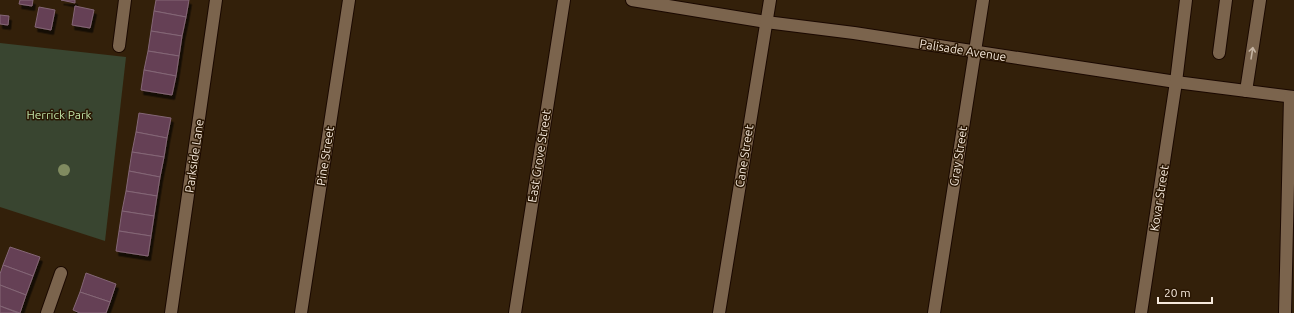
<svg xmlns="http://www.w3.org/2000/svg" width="1294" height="313" font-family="Ubuntu,sans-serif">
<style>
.green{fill:#394530}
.building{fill:#654055;stroke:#846676;filter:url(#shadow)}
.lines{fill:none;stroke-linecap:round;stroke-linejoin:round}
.minor-casing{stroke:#1a0800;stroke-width:14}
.minor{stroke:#7b644d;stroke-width:12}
.tree{fill:#808b60}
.oneway{stroke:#c5b4a3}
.labels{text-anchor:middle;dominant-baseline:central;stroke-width:3;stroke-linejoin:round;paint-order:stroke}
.street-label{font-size:12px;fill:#f6e9dc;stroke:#291602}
.park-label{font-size:12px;fill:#bfe2a6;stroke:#291602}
</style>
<defs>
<filter id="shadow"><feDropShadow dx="2.5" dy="4.5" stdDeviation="0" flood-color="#0009"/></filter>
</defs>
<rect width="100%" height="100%" fill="#33200a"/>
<polygon class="green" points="0,43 126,57 105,241 0,207"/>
<g class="building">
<polygon points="20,0 33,0 32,6 19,4"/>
<polygon points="61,0 75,0 75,3"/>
<polygon points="156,0 189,0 186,17 154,11"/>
<polygon points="75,6 94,10 90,28 72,25"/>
<polygon points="39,7 55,10 51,30 35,27"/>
<polygon points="154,11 186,17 182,36 151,31"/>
<polygon points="0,15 9,16 8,25 0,24"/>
<polygon points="151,31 182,36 179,56 148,51"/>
<polygon points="148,51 179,56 176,76 144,70"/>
<polygon points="144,70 176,76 172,95 141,90"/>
<polygon points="139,113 171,118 167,138 136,132"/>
<polygon points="136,132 167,138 164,157 132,152"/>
<polygon points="132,152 164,157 160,177 129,171"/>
<polygon points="129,171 160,177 157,196 126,191"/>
<polygon points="126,191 157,196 154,216 122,211"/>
<polygon points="122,211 154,216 151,236 119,231"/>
<polygon points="119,231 151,236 148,256 116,251"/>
<polygon points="10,247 40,257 33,276 3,265"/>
<polygon points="3,265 33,276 26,295 0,285 0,274"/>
<polygon points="86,273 116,284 110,302 80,292"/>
<polygon points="0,285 26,295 20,313 0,306"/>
<polygon points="80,292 110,302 106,313 80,313 73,310"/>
<polygon points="0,306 18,313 0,313"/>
</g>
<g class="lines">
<g class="minor-casing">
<g id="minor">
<polyline points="632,0 766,22 854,33 1176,82 1294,97"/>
<polyline points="119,46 125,0"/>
<polyline points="1219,53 1226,0"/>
<polyline points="1246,91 1260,0"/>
<polyline points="47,313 61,273"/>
<polyline points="171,313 216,0"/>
<polyline points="301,313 349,0"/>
<polyline points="515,313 564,0"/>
<polyline points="719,313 770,0"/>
<polyline points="934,313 983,0"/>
<polyline points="1141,313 1176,82 1186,0"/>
<polyline points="1285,313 1290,97"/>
</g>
</g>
<use href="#minor" class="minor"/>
</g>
<circle class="tree" cx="64" cy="170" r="6"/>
<defs><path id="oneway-shaft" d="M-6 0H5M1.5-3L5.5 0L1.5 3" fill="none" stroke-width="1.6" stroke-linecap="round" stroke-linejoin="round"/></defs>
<use class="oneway" href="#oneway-shaft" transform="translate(1252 53) rotate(-81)"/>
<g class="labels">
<g class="street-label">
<text transform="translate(963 50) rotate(9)">Palisade Avenue</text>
<text transform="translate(194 156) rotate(-82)">Parkside Lane</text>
<text transform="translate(325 156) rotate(-81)">Pine Street</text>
<text transform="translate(539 156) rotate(-81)">East Grove Street</text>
<text transform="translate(744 156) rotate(-81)">Cane Street</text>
<text transform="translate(958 156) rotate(-81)">Gray Street</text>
<text transform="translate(1159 198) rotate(-81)">Kovar Street</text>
</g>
<g class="park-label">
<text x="59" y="114">Herrick Park</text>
</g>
</g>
<path d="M1158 297v6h54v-6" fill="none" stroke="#f6e9dc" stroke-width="2"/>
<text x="1164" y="297" font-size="12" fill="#f6e9dc" stroke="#291602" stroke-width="3" paint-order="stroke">20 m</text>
</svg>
